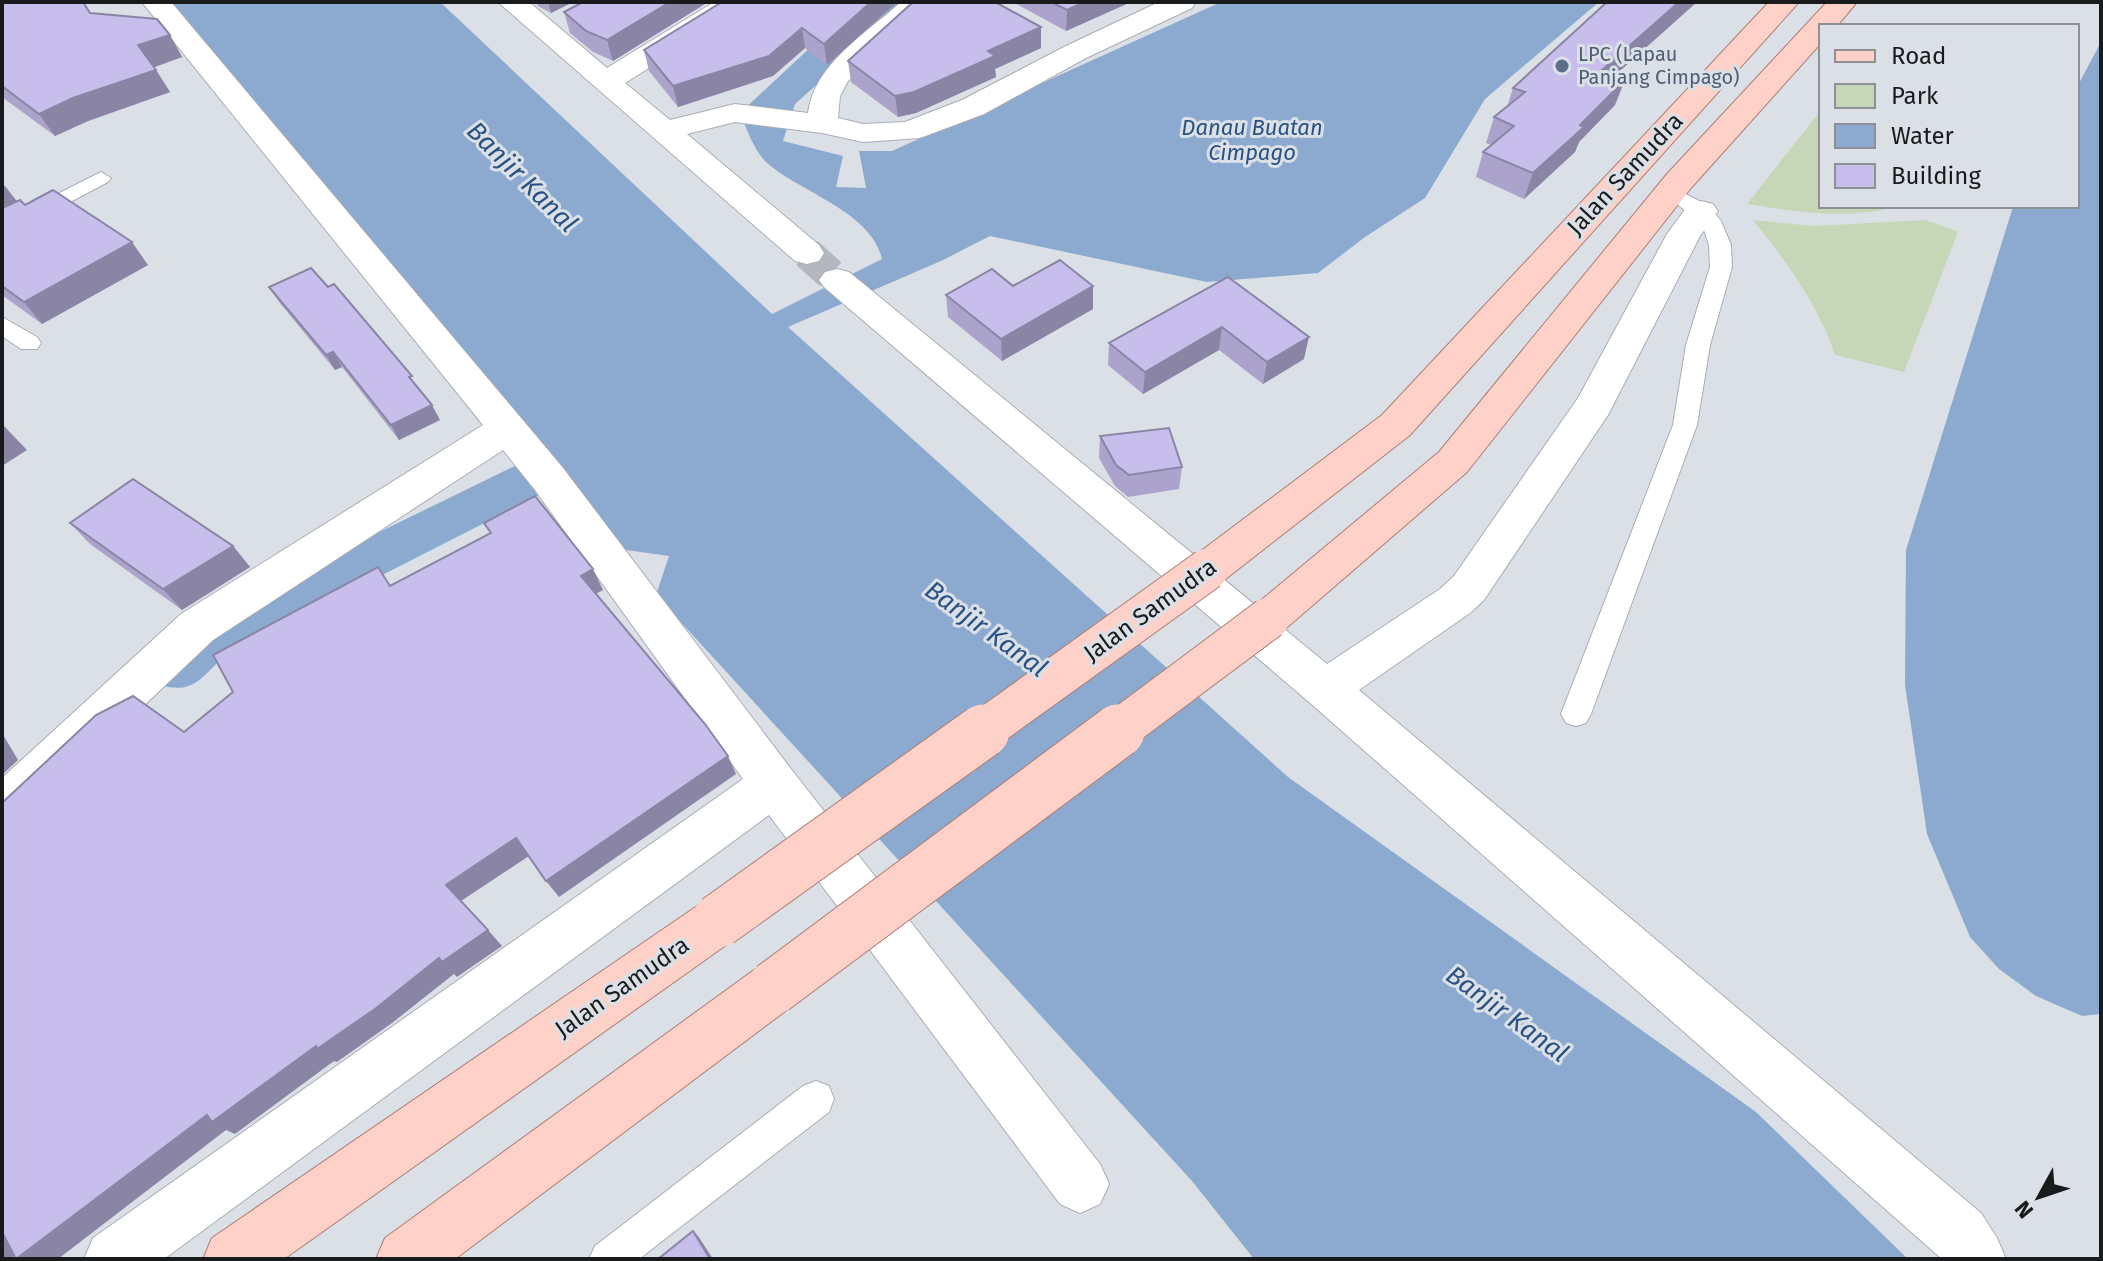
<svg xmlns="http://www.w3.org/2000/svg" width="2103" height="1261" font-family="'Fira Sans',sans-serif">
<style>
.green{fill:#c5d7b7}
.water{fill:#8caacf}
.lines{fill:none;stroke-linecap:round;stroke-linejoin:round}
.canal{fill:#8caacf;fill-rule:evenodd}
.street-tunnel{stroke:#b4b8be;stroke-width:32;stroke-dasharray:32 16;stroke-linecap:butt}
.lane-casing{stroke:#a9adb4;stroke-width:2}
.street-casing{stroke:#a9adb4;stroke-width:2}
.primary-casing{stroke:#ad7d74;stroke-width:2}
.lane{fill:#fff;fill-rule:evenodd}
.street{fill:#fff;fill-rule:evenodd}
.primary{fill:#fed1c8;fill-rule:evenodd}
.primary-bridge-far1-casing{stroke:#ad7d74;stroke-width:43;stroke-linecap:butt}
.primary-bridge-casing{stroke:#ad7d74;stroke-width:55;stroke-linecap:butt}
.primary-bridge-far1{stroke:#fed1c8;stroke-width:41}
.primary-bridge{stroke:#fed1c8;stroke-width:53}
.wall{fill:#aba3cb}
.shaded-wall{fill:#8b85a5}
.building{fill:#c7beec;stroke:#8b85a5;stroke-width:2}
.service-dot{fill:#5c6f8a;stroke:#dbe0e7;stroke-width:3}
.labels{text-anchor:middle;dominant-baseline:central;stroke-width:6;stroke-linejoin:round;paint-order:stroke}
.far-service-label{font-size:20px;fill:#4e5e75;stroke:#dbe0e7;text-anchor:start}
.far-water-label{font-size:22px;font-style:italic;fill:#295283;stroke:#dbe0e7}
.street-label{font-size:24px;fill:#181a1c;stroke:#dbe0e7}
.water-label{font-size:26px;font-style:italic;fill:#295283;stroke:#dbe0e7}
</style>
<rect width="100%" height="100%" fill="#dbe0e7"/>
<g class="green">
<path d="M1821,110V206H1897C1851,221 1793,211 1747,204Z"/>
<path d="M1753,220L1813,226L1926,220L1958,232L1904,372L1835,355C1818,304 1786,261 1753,220Z"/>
</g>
<g class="water">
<path d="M169,2H440L772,314L882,259C871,211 799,192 766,162C753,149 747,129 740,113L859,2H909L795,104L783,141L843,156L836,187L866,188L859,151H892L1221,2H1599L1485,99L1425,198L1365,237L1318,273L1207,282L990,236L941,261L788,327L1288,777L1756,1112L1908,1259H1254L1192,1181L656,595L669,556L619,549Z"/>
<polygon points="2101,42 2101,1014 2082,1016 2036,996 1999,969 1970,937 1927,834 1905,685 1906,550 2012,210 2014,206 2077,206 2077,87"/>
</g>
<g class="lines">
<path class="canal" d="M590,432L606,437L613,449L606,461L225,655C201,678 193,696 157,684L149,668L157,652L189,625L574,437Z"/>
<polyline class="street-tunnel" points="807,253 837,280"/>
<g class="lane-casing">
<g id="lane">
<polygon points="101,172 111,178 108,182 2,238 2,222"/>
<polygon points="1670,186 1709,206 1721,221 1731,245 1732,267 1710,345 1697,425 1591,714 1586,723 1576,726 1566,723 1561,714 1673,425 1686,345 1710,267 1709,245 1703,227 1693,216 1660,192"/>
<polygon points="2,317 37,337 41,343 37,349 21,349 2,336"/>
<polygon points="816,1081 829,1086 834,1099 829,1112 639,1259 589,1259 595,1246 803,1086"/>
</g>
</g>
<g class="street-casing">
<g id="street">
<polygon points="142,2 171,2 563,468 791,769 1100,1164 1109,1184 1100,1204 1080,1213 1060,1204 769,815 164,1259 84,1259 93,1238 743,779 535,490 503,450 213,640 19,824 2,831 2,778 181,614 483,425"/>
<path d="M498,2H529L607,68L714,2H748L744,8L625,83L670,120L735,104L808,113C814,64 867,33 901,2H932L848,81L840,96L838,118L863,124L905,122L962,100L1066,46L1159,2H1196L1192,8L1086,58L984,114L920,138L863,142L822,133L735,122L687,134L819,245L824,253L819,261L807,264L795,261Z"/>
<polygon points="1701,201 1713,204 1718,211 1700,236 1608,415 1484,600 1470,613 1359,690 1981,1213 1997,1238 2006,1259 1942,1259 1309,702 825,288 819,280 825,272 837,269 849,272 1327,664 1440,589 1454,576 1578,398 1667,234 1689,204"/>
</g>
</g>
<g class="primary-casing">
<g id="primary">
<polygon points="1769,2 1799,2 1410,435 1223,581 1208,586 1193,581 1187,569 1193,557 1382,415"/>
<polygon points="1827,2 1857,2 1837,26 1821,26 1821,43 1691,188 1467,472 1284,630 1269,636 1254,630 1247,618 1254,606 1439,452 1667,174"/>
<polygon points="718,897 736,904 744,921 736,938 284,1259 203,1259 212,1238 700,904"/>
<polygon points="773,962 792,970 799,988 792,1006 455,1259 376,1259 385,1238 754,970"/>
</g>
</g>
<use href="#lane" class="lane"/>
<use href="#street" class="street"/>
<use href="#primary" class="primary"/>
<g class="primary-bridge-far1-casing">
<g id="primary-bridge-far1">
<polyline points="980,733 1208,569"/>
<polyline points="1115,733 1269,618"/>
</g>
</g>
<g class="primary-bridge-casing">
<g id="primary-bridge">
<polyline points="718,921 983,731"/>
<polyline points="773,988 1118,731"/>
</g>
</g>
<use href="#primary-bridge-far1" class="primary-bridge-far1"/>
<use href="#primary-bridge" class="primary-bridge"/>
</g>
<g class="wall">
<polygon points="2,2 90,13 170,35 182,57 154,67 170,92 88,121 55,136 2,97"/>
<polygon points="537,2 573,2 551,13 538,6"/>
<polygon points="583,2 708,2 613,61 593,52 570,33 564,12"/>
<polygon points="897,2 827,65 805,48 773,76 678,107 649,71 644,50"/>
<polygon points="1013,2 1131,2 1066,31"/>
<polygon points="1041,27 1041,48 995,69 996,77 916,113 898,117 851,82 848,61"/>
<polygon points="1615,76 1615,105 1579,142 1575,152 1524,199 1476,177 1483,152 1491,145 1486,143 1494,117 1507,107 1513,88"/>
<polygon points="2,183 17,202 148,265 42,324 2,295"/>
<polygon points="1228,277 1304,359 1263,384 1219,350 1143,394 1108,365 1109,343"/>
<polygon points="1013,286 1093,286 1093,309 1002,361 948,317 946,295"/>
<polygon points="269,287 419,390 440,420 399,440 342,367 335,370 279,302"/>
<polygon points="1100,436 1182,467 1179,489 1128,497 1115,486 1099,458"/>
<polygon points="70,523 233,546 250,567 182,610 90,544"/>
</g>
<g class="shaded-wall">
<polygon points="548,2 573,2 551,13"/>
<polygon points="670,2 708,2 613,61 607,40"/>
<polygon points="871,2 897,2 827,65 824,44"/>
<polygon points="1085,2 1131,2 1066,31 1067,10"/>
<polygon points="1679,2 1697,2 1592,96 1601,71"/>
<polygon points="1041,27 1041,48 995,69 996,77 916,113 898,117 895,96 988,51"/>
<polygon points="802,28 805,48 773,76 678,107 673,86"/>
<polygon points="170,35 182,57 152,68 138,45"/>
<polygon points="156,70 170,92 88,121 55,136 39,114 73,98"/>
<polygon points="1625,80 1615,105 1579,142 1575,152 1524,199 1533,173"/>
<polygon points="5,186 22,208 2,219 2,187"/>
<polygon points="132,242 148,265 42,324 24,302"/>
<polygon points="1093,286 1093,309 1002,361 1001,339"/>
<polygon points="1222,327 1219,350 1143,394 1145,372"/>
<polygon points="1309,337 1304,359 1263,384 1267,362"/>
<polygon points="333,352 342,367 335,370 326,355"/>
<polygon points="432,405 440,420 399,440 391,425"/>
<polygon points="2,424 27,450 2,466"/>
<polygon points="233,546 250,567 182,610 163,589"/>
<polygon points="593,569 603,590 590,597 581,576"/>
<polygon points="2,733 18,760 2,775"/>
<polygon points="728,756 736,774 559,897 546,881"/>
<polygon points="516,838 529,856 461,901 446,885"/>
<polygon points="488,930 502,946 457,977 454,974 392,1023 337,1062 334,1061 235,1134 226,1130 58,1259 17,1259 207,1115 439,958"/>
<polygon points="693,1231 698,1236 713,1259 710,1259"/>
<polygon points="2,1232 33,1241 10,1259 2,1259"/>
</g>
<g class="building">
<polygon points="2,2 83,2 90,13 157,19 170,35 138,45 156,70 73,98 39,114 2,86"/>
<polygon points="583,2 670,2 607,40 586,31 564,12"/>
<polygon points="722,2 871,2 824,44 802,28 769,56 673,86 644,50"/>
<polygon points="913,2 995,2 1041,27 988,51 995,56 914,92 895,96 848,61"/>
<polygon points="1051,2 1085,2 1067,10"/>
<polygon points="1607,2 1679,2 1601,71 1625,80 1580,125 1584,127 1533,173 1483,152 1514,126 1494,117 1525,92 1513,88"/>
<polygon points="53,190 132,242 24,302 2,286 2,208 20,200 25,205"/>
<polygon points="1060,260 1093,286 1001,339 946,295 992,269 1013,286"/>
<polygon points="311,268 328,287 334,284 412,376 409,377 432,405 391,425 333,352 326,355 269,287"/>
<polygon points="1228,277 1309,337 1267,362 1222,327 1145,372 1109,343"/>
<polygon points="1169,428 1182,467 1129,475 1116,465 1100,436"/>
<polygon points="133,479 233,546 163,589 70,523"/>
<polygon points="535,496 593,569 581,576 705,724 728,756 546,881 516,838 446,885 488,930 442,962 439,958 375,1009 317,1049 316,1046 212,1122 207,1115 16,1259 2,1232 2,803 96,715 133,696 184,732 233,692 213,655 378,567 390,586 491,533 484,523"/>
<polygon points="693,1231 710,1259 658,1259"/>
</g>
<circle class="service-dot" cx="1562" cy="66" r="8"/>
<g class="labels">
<g class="far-service-label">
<text x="1578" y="54">LPC (Lapau<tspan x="1578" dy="23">Panjang Cimpago)</tspan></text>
</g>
<g class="far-water-label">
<text x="1252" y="127">Danau Buatan<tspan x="1252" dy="25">Cimpago</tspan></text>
</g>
<g class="street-label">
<text transform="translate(1625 174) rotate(-47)">Jalan Samudra</text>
<text transform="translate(1150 610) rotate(-36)">Jalan Samudra</text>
<text transform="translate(622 987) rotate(-35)">Jalan Samudra</text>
</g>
<g class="water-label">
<text transform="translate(522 177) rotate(45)">Banjir Kanal</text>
<text transform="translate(986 629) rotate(36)">Banjir Kanal</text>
<text transform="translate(1507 1014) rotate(36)">Banjir Kanal</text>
</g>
</g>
<rect width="2103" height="1261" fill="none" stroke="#181a1c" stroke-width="8"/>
<rect x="1819" y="24" width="260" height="184" fill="#dbe0e7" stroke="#8d9196" stroke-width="2"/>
<rect x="1835" y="50" width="40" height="12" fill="#fed1c8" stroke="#8d9196" stroke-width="2"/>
<text x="1891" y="64" font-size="24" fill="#181a1c">Road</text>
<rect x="1835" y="84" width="40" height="24" fill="#c5d7b7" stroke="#8d9196" stroke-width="2"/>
<text x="1891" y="104" font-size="24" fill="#181a1c">Park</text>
<rect x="1835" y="124" width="40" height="24" fill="#8caacf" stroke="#8d9196" stroke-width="2"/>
<text x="1891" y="144" font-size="24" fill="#181a1c">Water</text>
<rect x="1835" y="164" width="40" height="24" fill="#c7beec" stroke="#8d9196" stroke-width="2"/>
<text x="1891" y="184" font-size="24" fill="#181a1c">Building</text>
<g transform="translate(2039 1197) rotate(230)" stroke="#dbe0e7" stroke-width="6" paint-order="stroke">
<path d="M0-6L14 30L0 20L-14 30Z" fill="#181a1c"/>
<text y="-12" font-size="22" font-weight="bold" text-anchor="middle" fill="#181a1c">N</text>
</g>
</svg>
